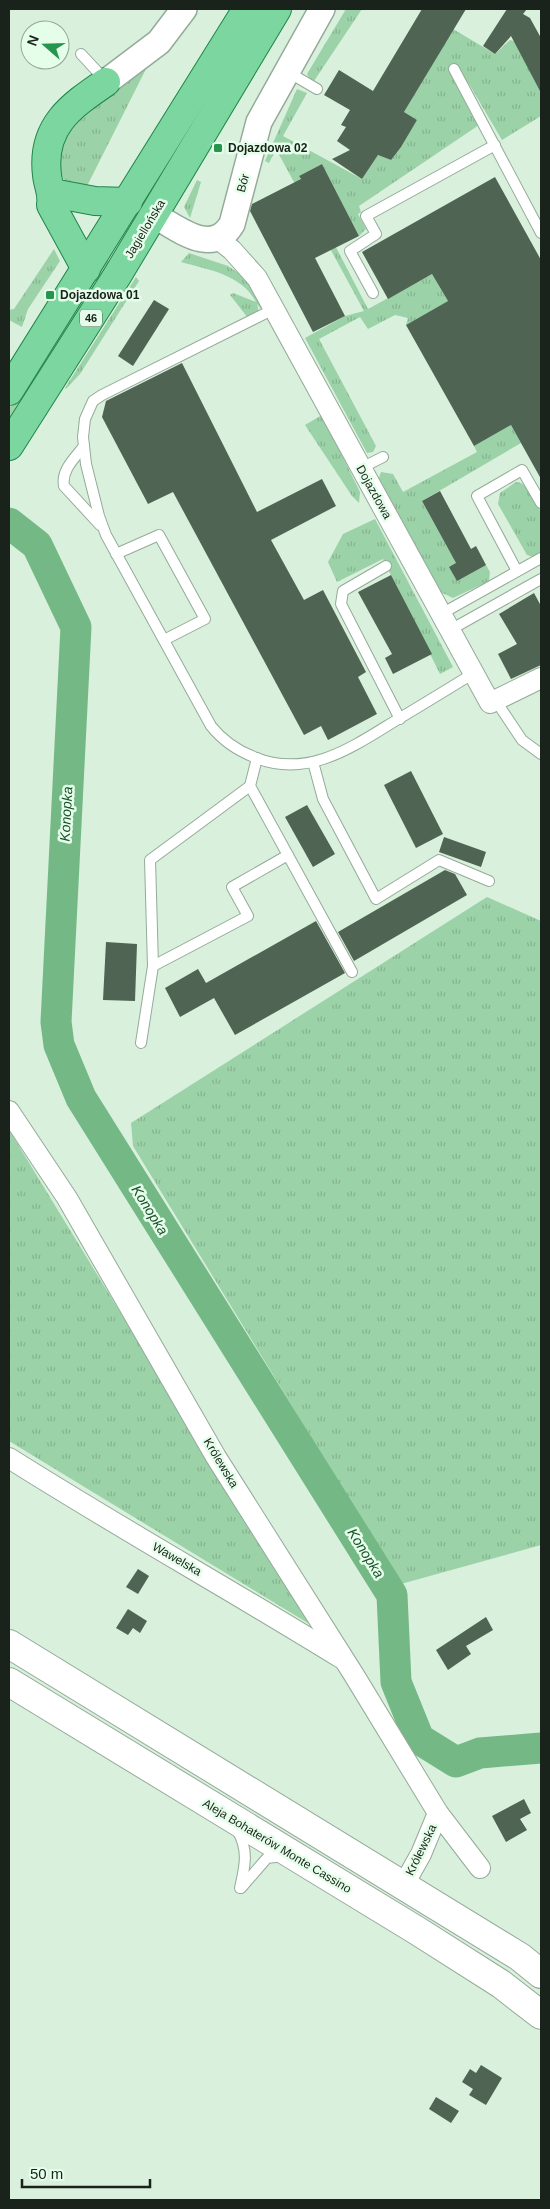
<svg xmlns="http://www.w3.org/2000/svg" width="550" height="2209" font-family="Helvetica,sans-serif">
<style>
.grass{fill:url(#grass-tufts)}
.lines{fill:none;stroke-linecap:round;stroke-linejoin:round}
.river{stroke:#74b985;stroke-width:31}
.building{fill:#4f6453}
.service-casing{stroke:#94ab99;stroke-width:12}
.minor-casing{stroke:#94ab99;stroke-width:22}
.tertiary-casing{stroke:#94ab99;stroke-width:28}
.secondary-casing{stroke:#94ab99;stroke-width:30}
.primary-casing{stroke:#208548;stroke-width:30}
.service{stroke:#fff;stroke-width:10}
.minor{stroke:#fff;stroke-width:20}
.tertiary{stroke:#fff;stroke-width:25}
.secondary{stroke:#fff;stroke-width:28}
.primary{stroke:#7bd6a0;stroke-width:28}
.poi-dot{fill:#26964f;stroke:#e5feea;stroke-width:2}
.labels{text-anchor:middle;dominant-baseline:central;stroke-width:5;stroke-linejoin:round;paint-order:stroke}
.shield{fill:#e5feea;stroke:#566459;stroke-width:1}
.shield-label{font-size:11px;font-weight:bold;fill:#19221b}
.poi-label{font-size:12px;font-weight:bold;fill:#19221b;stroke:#e5feea;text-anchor:start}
.street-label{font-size:12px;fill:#19221b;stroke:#e5feea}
.water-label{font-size:14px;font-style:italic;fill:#1d4f2d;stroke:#e5feea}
</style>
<defs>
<pattern id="grass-tufts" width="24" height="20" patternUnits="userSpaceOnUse" patternTransform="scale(1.25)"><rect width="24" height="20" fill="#9bd2a7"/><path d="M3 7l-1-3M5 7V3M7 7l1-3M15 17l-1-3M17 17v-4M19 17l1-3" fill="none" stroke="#85b48f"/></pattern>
</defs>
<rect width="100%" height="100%" fill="#d8f0dc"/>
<g class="grass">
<polygon points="346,9 362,9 312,84 307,74"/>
<polygon points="453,29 495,54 510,40 514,41 541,93 541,116 502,140 469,84 461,89 479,125 359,206 361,212 358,214 366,229 359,236 322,164 299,176 368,309 432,274 448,301 406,325 408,318 395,315 368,329 360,317 319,339 376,446 373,452 367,453 305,338 345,316 364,311 276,149 269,163 265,161 297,89 307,93 283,136 362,179 378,155 391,160 417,120 404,112"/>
<path d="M147,67L86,188C66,184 62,185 60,163C59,152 62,134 70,126C90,103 122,84 147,67Z"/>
<polygon points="197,180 201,182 190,218 184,207"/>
<polygon points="54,249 60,261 28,309 22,327 9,320 9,310 14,309"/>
<path d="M189,253L228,266L243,276L265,307L261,309L257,304L259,312L248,318L230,295L233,293L256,302C241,274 209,270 181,262Z"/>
<polygon points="104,258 114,264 9,429 9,409"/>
<polygon points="136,277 139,281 80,374 66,389 65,388"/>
<polygon points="322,415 360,492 359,503 352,496 305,425"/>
<polygon points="511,425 521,443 422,501 456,563 486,565 490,572 489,581 453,598 438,591 378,481 381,472 393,474 403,492 477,452 474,446"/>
<path d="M516,482C528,482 539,504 541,515C543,528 541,543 541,556L536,558L527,555L498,504L500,493Z"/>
<polygon points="375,519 453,667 440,674 383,559 337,582 328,562 343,534"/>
<polygon points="487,897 541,921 541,1545 401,1584 133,1146 131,1123"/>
<polygon points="9,1130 311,1625 9,1441"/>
</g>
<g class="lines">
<polyline class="river" points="9,523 37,545 76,627 56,1022 59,1045 81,1098 392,1595 396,1682 419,1739 456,1762 480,1753 541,1748"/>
</g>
<g class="building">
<polygon points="422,9 466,9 404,112 417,120 401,147 391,160 378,155 362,179 332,159 350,150 337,141 346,127 341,125 350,110 324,95 339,70 373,91"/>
<polygon points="507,9 527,9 523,14 530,18 541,38 541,93 511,36 495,54 483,46"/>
<polygon points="322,164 359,236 315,258 345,316 313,332 250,211 252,204 301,179 299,176"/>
<polygon points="495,177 541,260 541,479 511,425 474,446 406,325 448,301 432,274 388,299 362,252"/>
<polygon points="154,300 169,309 133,366 118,356"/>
<polygon points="182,363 257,512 322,479 336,506 271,540 304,600 323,590 366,672 358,677 377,714 328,740 321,726 304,735 173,492 148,504 102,417 106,401"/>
<polygon points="440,491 471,549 476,546 486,565 457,581 449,567 456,563 422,501"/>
<polygon points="391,575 432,654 393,674 385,658 392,654 358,592"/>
<polygon points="534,593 541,606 541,665 511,679 498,654 517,644 499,614"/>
<polygon points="411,771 443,834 416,848 384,785"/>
<polygon points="307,805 335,854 313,867 285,817"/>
<polygon points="444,837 486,852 481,867 439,852"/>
<polygon points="445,870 455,874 467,895 354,961 338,932"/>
<polygon points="316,921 345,973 235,1035 214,998 180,1017 165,988 198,969 206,983"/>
<polygon points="106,942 137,944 135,1001 103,1000"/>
<polygon points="138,1569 149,1576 138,1594 126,1587"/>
<polygon points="128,1609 147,1621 140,1633 133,1628 128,1635 116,1628"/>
<polygon points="486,1617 493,1630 466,1646 471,1654 448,1670 436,1650"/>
<polygon points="524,1799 531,1813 520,1819 527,1830 506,1842 492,1816"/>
<polygon points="481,2065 502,2078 486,2105 469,2095 473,2089 462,2082 470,2069 476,2073"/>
<polygon points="436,2097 459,2111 451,2123 429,2109"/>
</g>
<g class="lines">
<g class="service-casing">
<g id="service">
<polyline points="81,54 106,81"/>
<polyline points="454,69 541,233"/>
<polyline points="288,72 317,89"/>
<polyline points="373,293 350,251 376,234 366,216 495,145"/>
<path d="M274,309L102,395L93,401L85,419L83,437L86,464L99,516L106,535L211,726C223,741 236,750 254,757C307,779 351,748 395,721C422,705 448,689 474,673"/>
<path d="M84,446C75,458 61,470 64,486L100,525"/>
<polyline points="361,468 383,457"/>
<polyline points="116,554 159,535 205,619 164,640"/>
<polyline points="386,566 343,591 341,604 400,719"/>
<polyline points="517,571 477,496 522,470 541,503"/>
<polyline points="441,614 541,558"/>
<polyline points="450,630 541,579"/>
<polyline points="496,701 522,740 541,754"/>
<polyline points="257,758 250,786 352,972"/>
<polyline points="313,762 323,799 376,899 439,860 489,881"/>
<polyline points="153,966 150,860 250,786"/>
<polyline points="141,1043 153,966 248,916 232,887 288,855"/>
<path d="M237,1830C249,1850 245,1866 240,1888"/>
<polyline points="241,1888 267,1858 283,1856"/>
</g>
</g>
<g class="minor-casing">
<g id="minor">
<polyline points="218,239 232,250 257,278 490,703 541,678"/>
<polyline points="9,1111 67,1198 216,1457 354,1675 438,1813 480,1868"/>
<path d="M9,1458C118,1527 231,1590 341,1658"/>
<polyline points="403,1886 421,1854 438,1813"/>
</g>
</g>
<g class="tertiary-casing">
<g id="tertiary">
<polyline points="106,82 159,42 184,9"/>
<path d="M154,215C179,229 212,257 232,224L259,122L322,9"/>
</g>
</g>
<g class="secondary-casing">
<g id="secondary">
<polyline points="9,1644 520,1957 541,1974"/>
<polyline points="9,1682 416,1930 501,1984 541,2015"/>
</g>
</g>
<g class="primary-casing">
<g id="primary">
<polyline points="52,193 95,201 128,202"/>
<path d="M86,269L51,205C53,193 48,186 47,175C41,126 71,106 106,82"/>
<polyline points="9,391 247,9"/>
<polyline points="9,446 117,276 277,9"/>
</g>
</g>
<use href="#service" class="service"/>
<use href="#minor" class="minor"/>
<use href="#tertiary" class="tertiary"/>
<use href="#secondary" class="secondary"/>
<use href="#primary" class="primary"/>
</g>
<g class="poi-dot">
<rect x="213" y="143" width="10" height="10" rx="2.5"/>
<rect x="45" y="290" width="10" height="10" rx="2.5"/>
</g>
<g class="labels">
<rect class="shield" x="80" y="309.5" width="22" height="17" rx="4"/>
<g class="shield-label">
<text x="91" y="318">46</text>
</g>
<g class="poi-label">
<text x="228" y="148">Dojazdowa 02</text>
<text x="60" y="295">Dojazdowa 01</text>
</g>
<g class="street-label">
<text transform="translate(243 183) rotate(-75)">Bór</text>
<text transform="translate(145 229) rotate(-59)">Jagiellońska</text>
<text transform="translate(374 492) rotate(61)">Dojazdowa</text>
<text transform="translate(221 1463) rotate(59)">Królewska</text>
<text transform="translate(177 1559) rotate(30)">Wawelska</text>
<text transform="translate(277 1846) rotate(31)">Aleja Bohaterów Monte Cassino</text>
<text transform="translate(421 1850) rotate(-64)">Królewska</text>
</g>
<g class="water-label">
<text transform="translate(66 814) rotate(-87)">Konopka</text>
<text transform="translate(150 1210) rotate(58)">Konopka</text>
<text transform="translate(366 1553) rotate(58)">Konopka</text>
</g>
</g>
<rect width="550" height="2209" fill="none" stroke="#19221b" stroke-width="20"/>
<g transform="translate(45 45) rotate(290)"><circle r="24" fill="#e5feea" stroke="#93a697"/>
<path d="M0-4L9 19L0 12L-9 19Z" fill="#26964f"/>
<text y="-8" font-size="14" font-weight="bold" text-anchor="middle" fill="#19221b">N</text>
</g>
<path d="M22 2179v8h128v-8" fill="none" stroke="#19221b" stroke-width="2.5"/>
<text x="30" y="2179" font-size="15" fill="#19221b" stroke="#e5feea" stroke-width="4" paint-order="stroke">50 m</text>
</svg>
